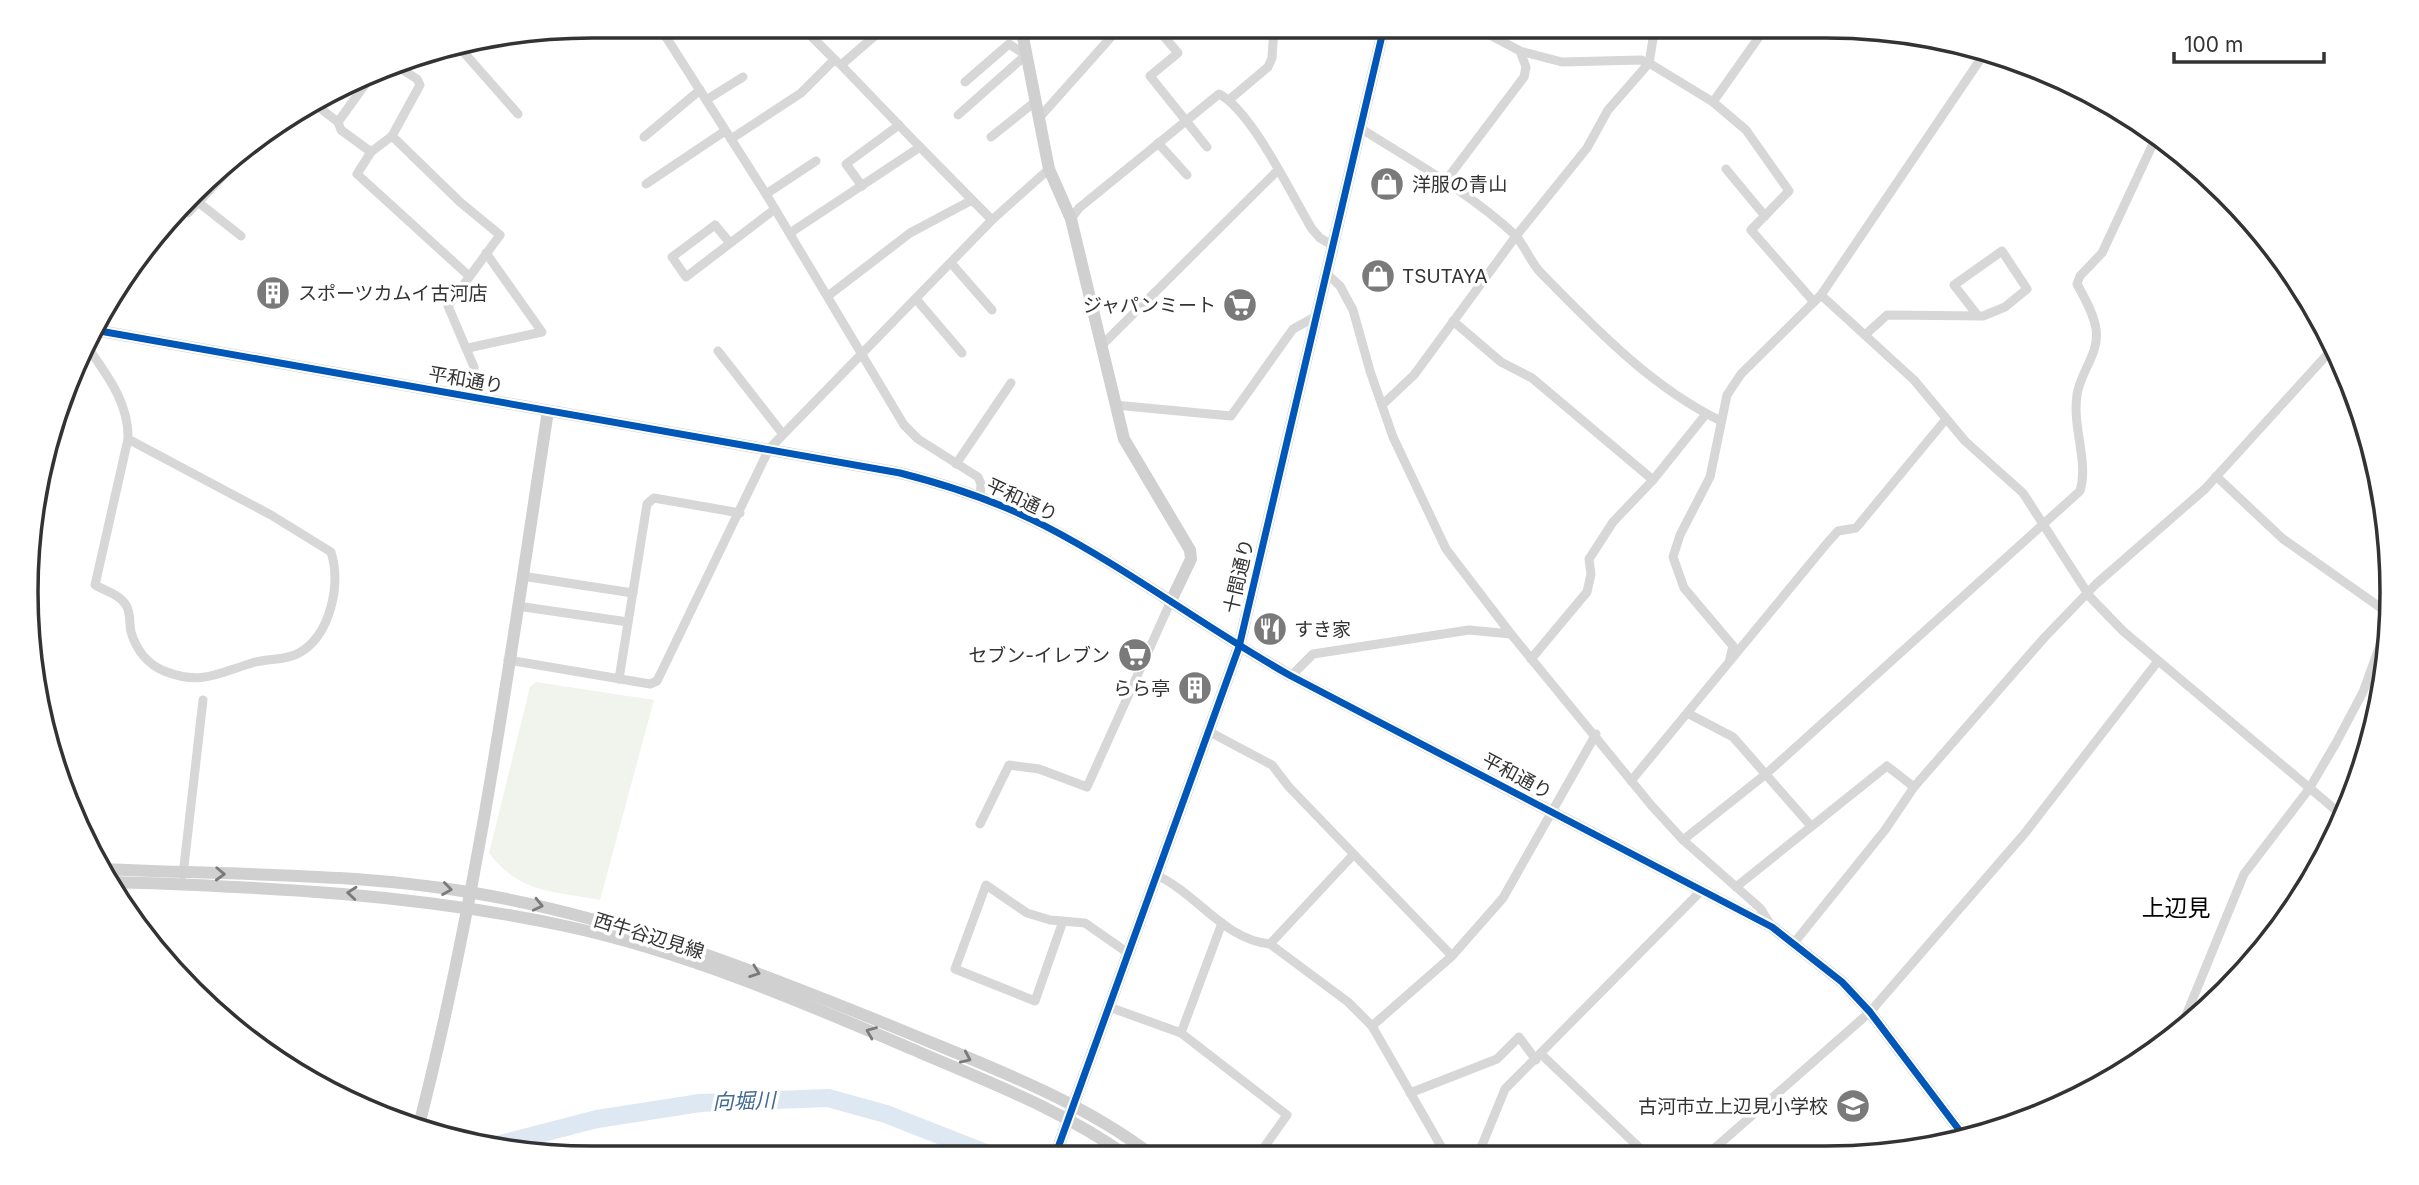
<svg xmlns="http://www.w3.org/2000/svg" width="2419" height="1185" font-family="Inter,'Noto Sans JP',sans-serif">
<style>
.green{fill:#f0f4ed}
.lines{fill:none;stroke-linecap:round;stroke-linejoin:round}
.river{stroke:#dee8f2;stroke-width:18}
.street{stroke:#d7d7d7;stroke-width:9}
.secondary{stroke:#d0d0d0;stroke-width:12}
.cycleway-casing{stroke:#fff;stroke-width:11}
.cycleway{stroke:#0057b8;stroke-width:7}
.oneway{stroke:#7a7a7a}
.labels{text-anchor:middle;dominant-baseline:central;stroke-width:7;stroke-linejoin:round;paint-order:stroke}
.poi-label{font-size:19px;fill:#333;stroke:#fff;text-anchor:start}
.street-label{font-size:19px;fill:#333;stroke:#fff}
.water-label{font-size:21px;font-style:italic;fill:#426a94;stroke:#fff}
.quarter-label{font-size:23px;fill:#000;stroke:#fff}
.rim{fill:none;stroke:#333;stroke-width:3.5}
</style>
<rect width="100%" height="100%" fill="#fff"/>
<path class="green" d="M536,682L654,700L600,900C553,891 520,894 489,853L530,687Z"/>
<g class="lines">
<polyline class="river" points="489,1147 597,1119 700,1103 828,1098 886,1114 993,1156"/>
<g class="street">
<polyline points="659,26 766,194 904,425 918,439 978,477 981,484 980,497"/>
<polyline points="801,26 837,62"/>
<polyline points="885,27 841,65 920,147"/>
<polyline points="1156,27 1178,53 1150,76 1207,147"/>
<polyline points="1480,27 1490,35 1520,51 1562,62 1641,60 1649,63 1713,102 1746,130 1789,191 1751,230 1814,302"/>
<polyline points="460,48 518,114"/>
<polyline points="395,65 417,79 420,85 392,136 371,152 357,174 469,276"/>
<polyline points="1230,99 1268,67 1272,58 1274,27"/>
<polyline points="706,100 743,77"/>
<polyline points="1713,102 1766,27"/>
<polyline points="317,106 338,122 341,130 371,152"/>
<polyline points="958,115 1026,55 1009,44 965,82"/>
<polyline points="1039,118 1120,27"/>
<polyline points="338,122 369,79"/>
<path d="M1360,128C1412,161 1469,192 1514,234C1525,245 1530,262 1541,273C1595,328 1651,387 1721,421"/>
<polyline points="392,136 460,202 500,235 448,306 474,367 472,397"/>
<polyline points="644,137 700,90"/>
<polyline points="991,137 1036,101"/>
<polyline points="731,139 801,93 834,60"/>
<polyline points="1158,143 1187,175"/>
<polyline points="1726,169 1765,216"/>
<polyline points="1444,183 1524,77 1526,67 1520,51"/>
<polyline points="646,184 725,131"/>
<polyline points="862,186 846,164 899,125"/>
<polyline points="766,194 816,161"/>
<polyline points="198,202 241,236"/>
<polyline points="184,211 188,213 261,136"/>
<path d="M1071,219L1079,208L1219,94C1252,111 1291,194 1312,229L1320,238L1332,245"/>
<polyline points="790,233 920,147 992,220"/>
<polyline points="730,243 715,225 672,257 686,277 775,209"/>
<polyline points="951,263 992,310"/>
<polyline points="1326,273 1340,286 1353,310 1370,371 1393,437 1446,549 1511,634 1651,805 1683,840 1760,908 1772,927"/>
<polyline points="1821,295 1914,380 1965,441 2023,493 2090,597 2123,631 2344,817"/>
<polyline points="828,296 910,233 972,200"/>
<polyline points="916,299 962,353"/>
<polyline points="1453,321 1501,362 1532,378 1653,480 1613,522 1589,559 1591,574 1587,592 1531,659"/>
<polyline points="1865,335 1887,315 1983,316 2005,307 2027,289 2002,251 1954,285 1978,316"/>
<path d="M86,345C106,374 129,402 128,439L95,585C106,591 120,595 126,605C131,613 129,623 131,632C136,649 147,664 164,671C202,686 218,673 252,663C267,658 285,661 299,653C331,635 341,584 331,552L271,515L128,439"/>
<polyline points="1101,346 1277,171"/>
<polyline points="468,348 542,332 486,253"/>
<polyline points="718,351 782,433"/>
<polyline points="1115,405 1231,416 1293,329 1315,317"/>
<polyline points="1382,405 1414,375 1516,236 1587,148 1608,110 1649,63 1655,27"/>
<polyline points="956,464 1011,383"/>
<polyline points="2216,476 2283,539 2391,615"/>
<polyline points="1653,480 1706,414"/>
<polyline points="522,576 633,593"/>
<polyline points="517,606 628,622"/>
<polyline points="1730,658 1733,646 1684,588 1673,557 1680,535 1710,477 1727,395 1741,374 1821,295 1986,51"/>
<polyline points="508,660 650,684 657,681 769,449 992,220 1049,169"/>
<polyline points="1291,676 1313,654 1469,630 1511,634"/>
<polyline points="619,679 647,504 654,498 740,513"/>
<polyline points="1689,714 1733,737 1811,826"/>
<polyline points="1208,731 1272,765 1289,787 1452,956"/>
<polyline points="1631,781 1828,542 1838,531 1856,528 1946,419"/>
<polyline points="980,824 1009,765 1039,769 1087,787 1170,603"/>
<path d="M1683,840L1766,774L2080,491C2089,461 2072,428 2077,395C2080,372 2100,353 2096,329C2094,314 2084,297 2077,284L2080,276L2102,253L2157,135"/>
<polyline points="183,875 203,700"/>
<path d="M1156,875C1197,893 1224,940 1270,944L1348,1002L1372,1026L1446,1155"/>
<polyline points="1736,887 1887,766 1914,787"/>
<polyline points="1063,921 1035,1001 955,969 986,885 1027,913 1050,920 1085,923 1128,953"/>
<polyline points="1794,943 1885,830 1914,787 2044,638 2096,584 2205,489 2334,347"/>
<polyline points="1270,944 1353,855"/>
<polyline points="1109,1007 1181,1033 1222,923"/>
<polyline points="1372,1026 1452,956 1503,898 1596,734"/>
<polyline points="2180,1030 2244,874 2309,789 2336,743 2363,692 2391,615"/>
<polyline points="1181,1033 1287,1115 1265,1146 1277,1156"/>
<polyline points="1542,1055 1647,1155"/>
<polyline points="1410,1093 1497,1059 1519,1037 1536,1060"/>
<polyline points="1708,1154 1870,1012 2025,833 2158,661"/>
<polyline points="1478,1155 1505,1089 1702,890"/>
</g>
<g class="secondary">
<polyline points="1021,27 1049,169 1071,219 1124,439 1190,550 1191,559 1170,603"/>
<path d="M94,330L900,473C951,486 999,502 1045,526C1130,570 1207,629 1291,676L1772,927L1842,982L1870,1012L1966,1139"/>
<path d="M103,869C226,875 352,872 474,893C623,918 761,973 901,1030C987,1066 1079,1099 1153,1156"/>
<path d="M113,882C267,887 419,894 570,927C688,953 802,1002 912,1049C985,1081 1062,1109 1127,1156"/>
<path d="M418,1129C479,893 511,651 548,411"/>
<polyline points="1055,1156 1239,647 1384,27"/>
</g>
<g class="cycleway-casing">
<g id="cycleway">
<path d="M94,330L900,473C951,486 999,502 1045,526C1130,570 1207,629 1291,676L1772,927L1842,982L1870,1012L1966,1139"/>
<polyline points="1055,1156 1239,647 1384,27"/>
</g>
</g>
<use href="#cycleway" class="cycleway"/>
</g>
<defs><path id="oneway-chevron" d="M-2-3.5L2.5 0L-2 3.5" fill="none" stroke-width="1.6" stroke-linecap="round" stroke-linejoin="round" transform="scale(1.75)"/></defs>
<g class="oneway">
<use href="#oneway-chevron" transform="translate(220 874) rotate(2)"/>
<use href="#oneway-chevron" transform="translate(447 889) rotate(8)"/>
<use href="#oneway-chevron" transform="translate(352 893) rotate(-175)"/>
<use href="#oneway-chevron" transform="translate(538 905) rotate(13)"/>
<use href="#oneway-chevron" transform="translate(755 972) rotate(20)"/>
<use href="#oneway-chevron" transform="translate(871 1032) rotate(-158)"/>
<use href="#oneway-chevron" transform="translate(966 1058) rotate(24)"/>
</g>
<defs>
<g id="shop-disc" transform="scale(1.75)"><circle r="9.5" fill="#7a7a7a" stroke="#fff"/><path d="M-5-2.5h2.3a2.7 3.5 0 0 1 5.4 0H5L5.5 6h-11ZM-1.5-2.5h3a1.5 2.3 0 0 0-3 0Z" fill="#fff"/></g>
<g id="building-disc" transform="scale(1.75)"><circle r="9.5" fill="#7a7a7a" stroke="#fff"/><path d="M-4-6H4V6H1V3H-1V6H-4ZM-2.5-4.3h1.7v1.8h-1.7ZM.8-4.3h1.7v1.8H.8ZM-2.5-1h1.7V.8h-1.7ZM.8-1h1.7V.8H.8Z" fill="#fff"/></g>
<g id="supermarket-disc" transform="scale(1.75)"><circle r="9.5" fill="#7a7a7a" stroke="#fff"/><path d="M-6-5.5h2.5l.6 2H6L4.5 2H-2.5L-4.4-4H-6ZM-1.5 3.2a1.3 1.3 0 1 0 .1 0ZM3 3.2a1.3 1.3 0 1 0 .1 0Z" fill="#fff"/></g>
<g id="restaurant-disc" transform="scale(1.75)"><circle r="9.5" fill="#7a7a7a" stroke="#fff"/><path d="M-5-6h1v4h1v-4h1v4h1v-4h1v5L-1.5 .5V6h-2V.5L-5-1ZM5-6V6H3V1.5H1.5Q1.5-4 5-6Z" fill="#fff"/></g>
<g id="school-disc" transform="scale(1.75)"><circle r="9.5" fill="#7a7a7a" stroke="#fff"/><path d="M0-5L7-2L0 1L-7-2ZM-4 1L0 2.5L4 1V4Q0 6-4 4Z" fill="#fff"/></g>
</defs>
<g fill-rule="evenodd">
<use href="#shop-disc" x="1387" y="184"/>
<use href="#shop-disc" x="1378" y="276"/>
<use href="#building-disc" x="273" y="293"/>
<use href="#supermarket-disc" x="1240" y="305"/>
<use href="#restaurant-disc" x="1270" y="629"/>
<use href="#supermarket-disc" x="1135" y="655"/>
<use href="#building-disc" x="1195" y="688"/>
<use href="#school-disc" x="1853" y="1106"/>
</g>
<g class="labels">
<g class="poi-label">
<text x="1412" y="184">洋服の青山</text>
<text x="1402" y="276">TSUTAYA</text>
<text x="298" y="293">スポーツカムイ古河店</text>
<text x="1216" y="305" text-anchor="end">ジャパンミート</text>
<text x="1294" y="629">すき家</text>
<text x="1110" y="655" text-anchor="end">セブン-イレブン</text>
<text x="1170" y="688" text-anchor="end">らら亭</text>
<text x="1828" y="1106" text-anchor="end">古河市立上辺見小学校</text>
</g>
<g class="street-label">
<text transform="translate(466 380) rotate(10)">平和通り</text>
<text transform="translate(1022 500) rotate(25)">平和通り</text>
<text transform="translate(1239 576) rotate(-77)">十間通り</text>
<text transform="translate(1517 776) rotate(28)">平和通り</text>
<text transform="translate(649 936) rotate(17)">西牛谷辺見線</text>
</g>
<g class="water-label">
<text transform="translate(744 1101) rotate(-2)">向堀川</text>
</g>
<g class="quarter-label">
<text x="2176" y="908">上辺見</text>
</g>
</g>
<path d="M0 0H2419V1185H0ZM592 38H1826A554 554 0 0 1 2380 592V592A554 554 0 0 1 1826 1146H592A554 554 0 0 1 38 592V592A554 554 0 0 1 592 38Z" fill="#fff" fill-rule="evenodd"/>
<path class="rim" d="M592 38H1826A554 554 0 0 1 2380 592V592A554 554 0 0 1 1826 1146H592A554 554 0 0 1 38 592V592A554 554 0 0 1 592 38Z"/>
<path d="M2174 52v10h150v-10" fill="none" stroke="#333333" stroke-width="3.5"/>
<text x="2184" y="52" font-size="21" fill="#333333" stroke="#ffffff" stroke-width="5" paint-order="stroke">100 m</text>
</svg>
